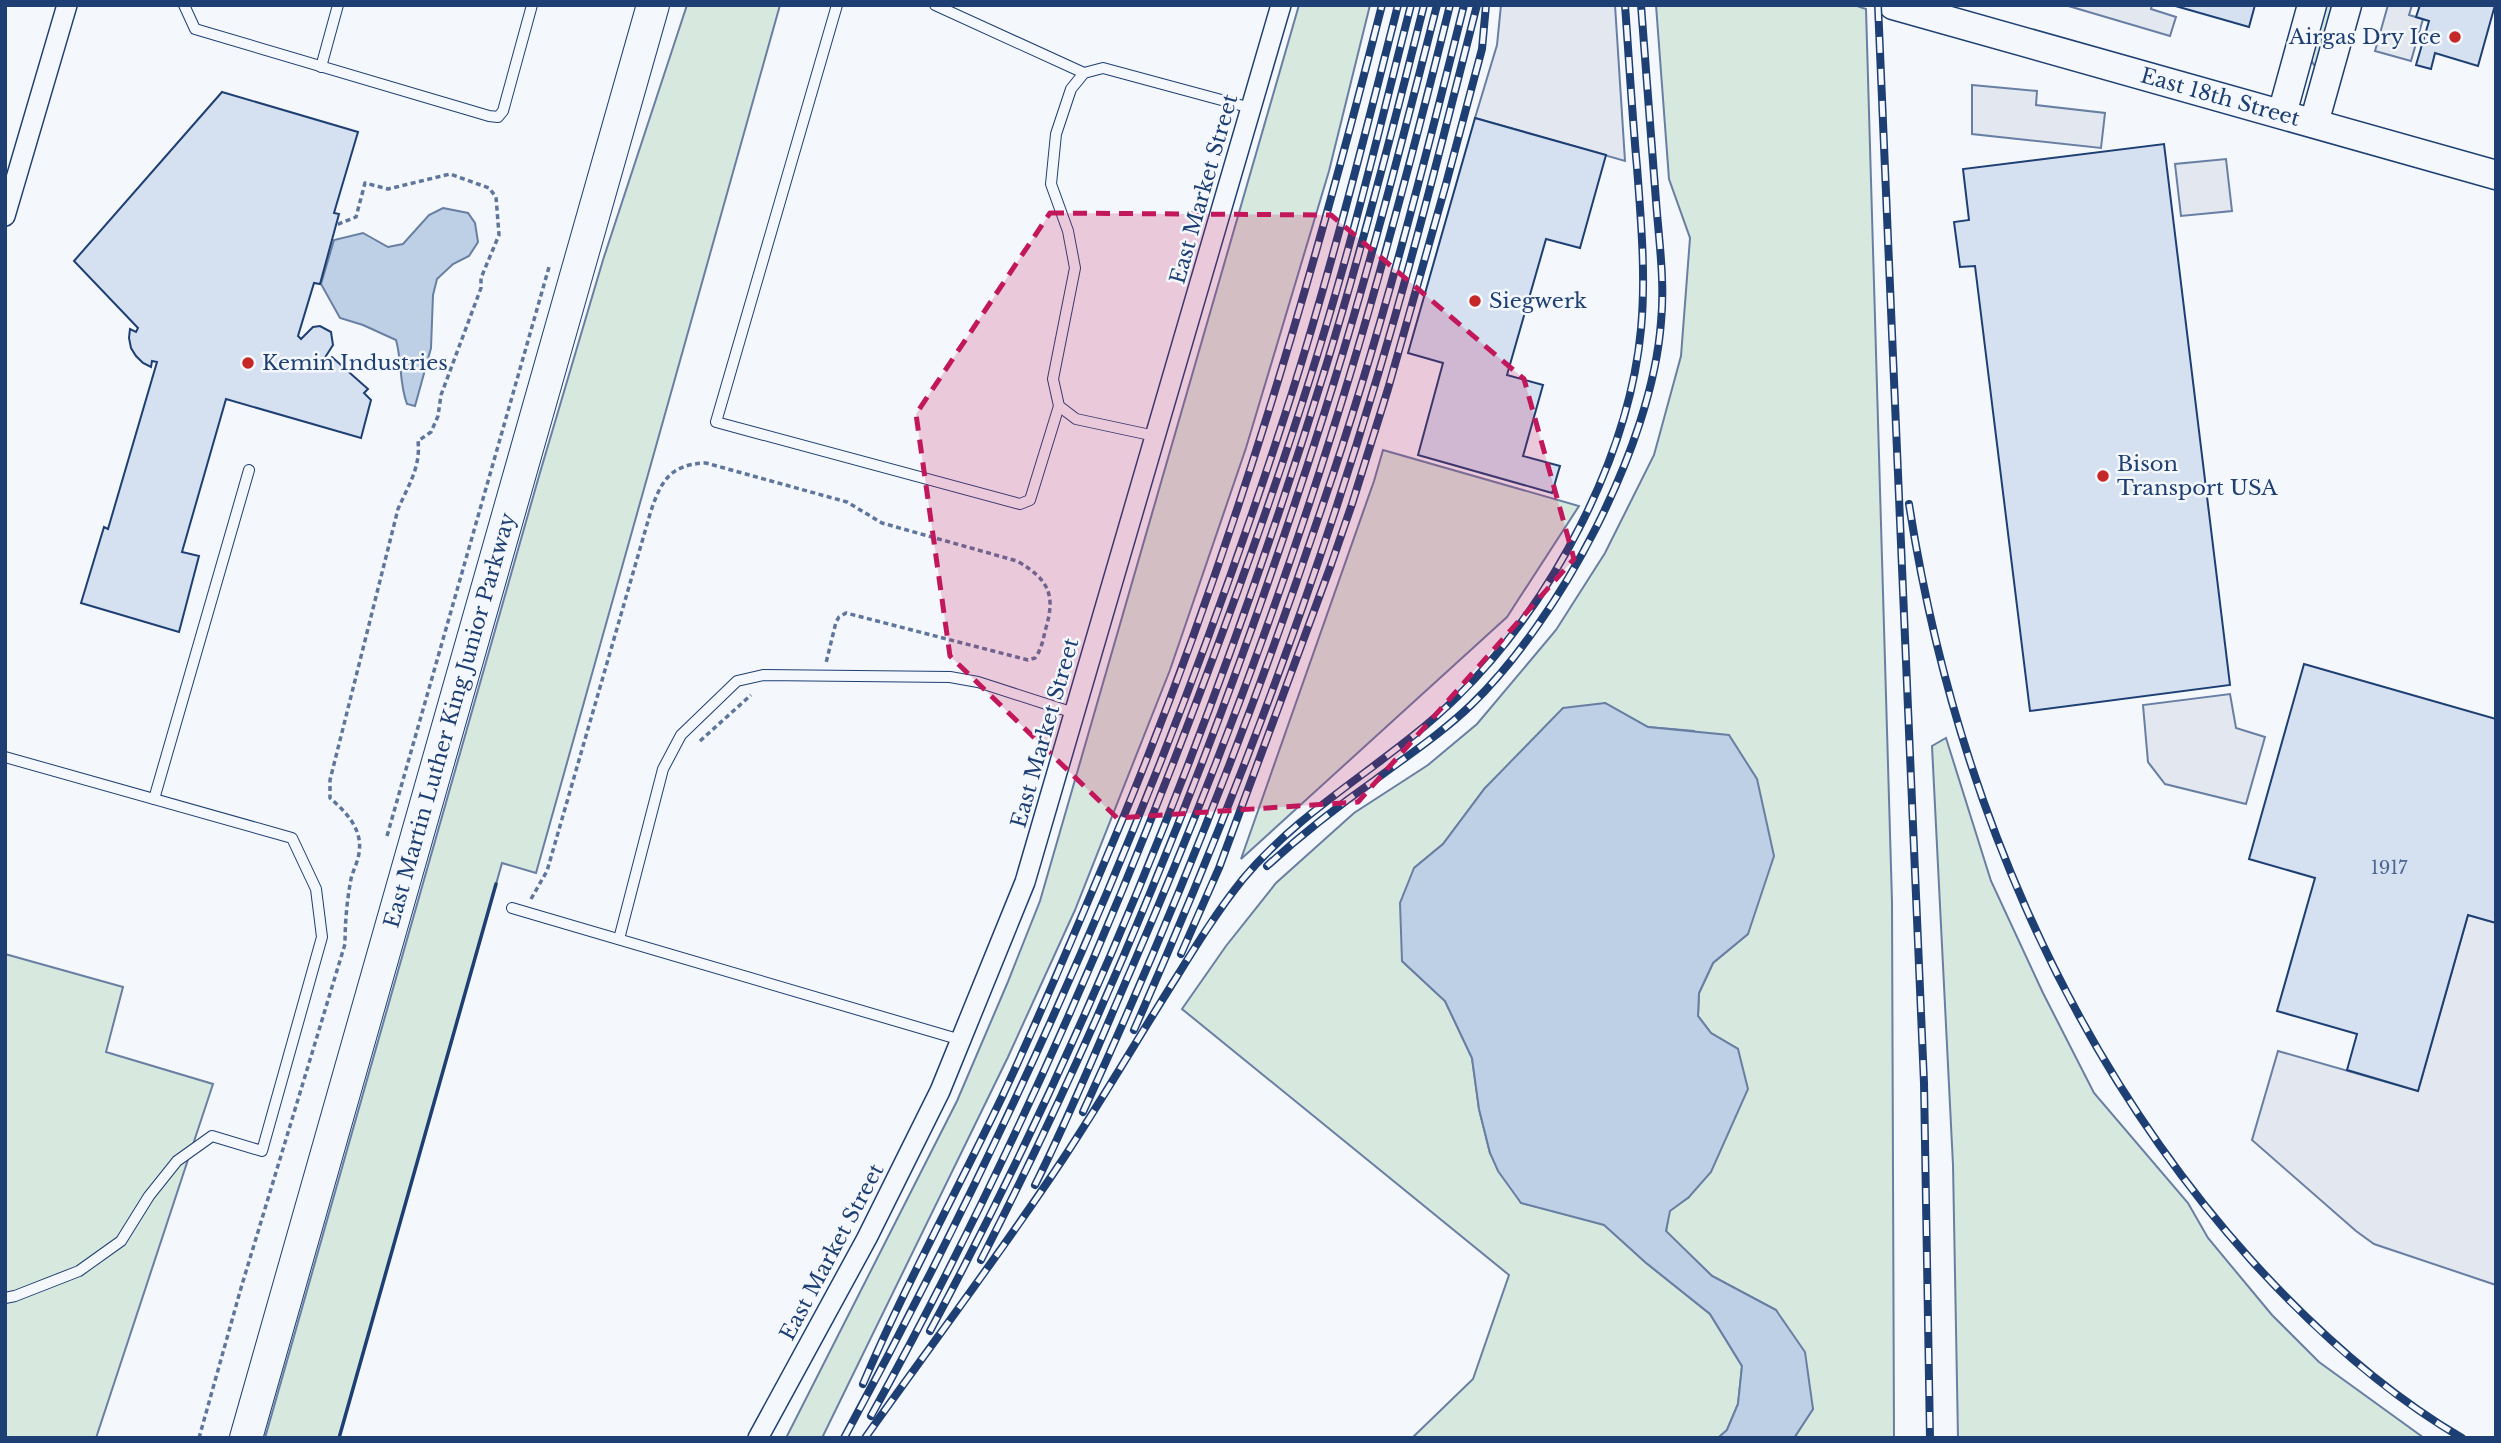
<svg xmlns="http://www.w3.org/2000/svg" width="2501" height="1443" font-family="'Libre Baskerville',serif">
<style>
.green{fill:#d7e8df;stroke:#687fa3;stroke-width:2}
.parking{fill:#e3e8f0;stroke:#687fa3;stroke-width:2}
.water{fill:#bed0e5;stroke:#687fa3;stroke-width:2}
.building{fill:#d5e0f0;stroke:#1d3f73;stroke-width:2}
.lines{fill:none;stroke-linecap:round;stroke-linejoin:round}
.lane-casing{stroke:#1d3f73;stroke-width:12}
.street-casing{stroke:#1d3f73;stroke-width:22}
.secondary-casing{stroke:#1d3f73;stroke-width:31}
.primary-casing{stroke:#1d3f73;stroke-width:34}
.path{stroke:#5e769c;stroke-width:3.5;stroke-dasharray:5 3.5;stroke-linecap:butt}
.lane{stroke:#f4f7fb;stroke-width:10}
.street{stroke:#f4f7fb;stroke-width:19}
.secondary{stroke:#f4f7fb;stroke-width:28}
.primary{stroke:#f4f7fb;stroke-width:32}
.rail-casing{stroke:#1d3f73;stroke-width:8}
.rail{stroke:#f4f7fb;stroke-width:5;stroke-dasharray:16;stroke-linecap:butt}
.wall{stroke:#1d3f73;stroke-width:3.5}
.marked{fill:#c2185b;fill-opacity:0.2;stroke:#c2185b;stroke-width:5;stroke-dasharray:14 9;stroke-linejoin:round}
.poi-dot{fill:#c62828;stroke:#f4f7fb;stroke-width:2.5}
.labels{text-anchor:middle;dominant-baseline:central;stroke-width:5;stroke-linejoin:round;paint-order:stroke}
.number-label{font-size:18px;fill:#4b6792}
.poi-label{font-size:21px;fill:#1d3f73;stroke:#f4f7fb;text-anchor:start}
.street-label{font-size:21px;fill:#1d3f73;stroke:#f4f7fb}
</style>
<rect width="100%" height="100%" fill="#f4f7fb"/>
<g class="green">
<polygon points="687,5 780,5 536,873 502,863 339,1438 265,1438 539,476 603,260"/>
<polygon points="1299,5 1370,5 1329,171 1246,448 1170,670 1075,910 1008,1057 822,1438 786,1438 957,1101 1007,984 1040,901"/>
<polygon points="1656,5 1854,5 1866,9 1892,902 1894,1438 1794,1438 1813,1409 1776,1310 1712,1276 1666,1232 1669,1211 1689,1197 1738,1049 1711,1033 1698,1016 1699,993 1713,963 1748,934 1694,731 1648,727 1605,703 1485,788 1443,844 1414,868 1402,961 1445,1001 1472,1058 1479,1109 1490,1153 1521,1203 1604,1224 1645,1262 1710,1314 1742,1366 1738,1404 1727,1430 1718,1438 1412,1438 1473,1379 1509,1275 1182,1009 1226,946 1276,883 1354,813 1428,765 1477,724 1556,630 1605,553 1654,455 1681,356 1690,238 1669,179"/>
<polygon points="2325,5 2340,5 2319,65 2314,65 2311,60"/>
<polygon points="1383,450 1579,506 1507,617 1241,859 1374,481"/>
<polygon points="1946,738 1991,881 2043,993 2094,1093 2188,1203 2208,1238 2272,1315 2319,1362 2424,1438 1958,1438 1953,1165 1932,746"/>
<polygon points="5,954 123,987 106,1052 213,1084 96,1438 5,1438"/>
</g>
<g class="parking">
<polygon points="1501,5 1615,5 1625,161 1475,118 1497,45"/>
<polygon points="2065,5 2152,5 2151,9 2176,17 2170,36"/>
<polygon points="2388,5 2412,5 2409,15 2423,19 2411,61 2375,51"/>
<polygon points="1972,85 2037,91 2036,105 2105,113 2101,148 1972,134"/>
<polygon points="2226,159 2232,211 2181,216 2175,164"/>
<polygon points="2230,694 2236,728 2265,737 2246,804 2165,784 2148,762 2143,705"/>
<polygon points="2468,915 2496,923 2496,1285 2374,1244 2356,1231 2252,1140 2278,1051 2418,1091"/>
</g>
<g class="water">
<path d="M443,208L468,213L475,223L478,242L469,256L453,264L437,279L433,295L431,348L415,406L407,404C399,383 402,361 396,340L363,325L340,318L321,284L334,240L363,233L388,247L403,244L429,215Z"/>
<polygon points="1605,703 1648,727 1729,735 1757,779 1774,856 1748,934 1713,963 1699,993 1698,1016 1711,1033 1738,1049 1748,1089 1711,1172 1689,1197 1670,1211 1666,1231 1712,1276 1776,1310 1805,1352 1813,1409 1794,1438 1718,1438 1727,1430 1738,1404 1742,1366 1710,1314 1645,1262 1604,1225 1521,1203 1498,1171 1490,1153 1479,1109 1472,1058 1445,1001 1402,961 1400,903 1414,868 1443,844 1485,788 1563,708"/>
</g>
<g class="building">
<polygon points="2172,5 2255,5 2249,27"/>
<polygon points="2420,5 2495,5 2478,66 2435,53 2431,69 2416,65 2429,21 2416,17"/>
<polygon points="222,92 358,132 334,213 339,214 320,284 314,283 298,336 301,339 313,327 320,326 331,332 333,345 324,359 328,361 332,357 368,389 364,393 371,400 361,438 226,399 182,552 199,556 179,632 81,603 104,527 108,529 157,362 152,361 151,367 143,363 136,356 131,348 129,338 130,329 136,332 138,328 74,261"/>
<polygon points="1475,118 1606,155 1580,248 1546,239 1507,375 1543,385 1523,456 1560,466 1552,493 1418,455 1443,363 1408,353"/>
<polygon points="2164,144 2230,685 2030,711 1975,266 1960,267 1954,222 1969,220 1963,169"/>
<polygon points="2304,664 2496,719 2496,923 2468,915 2418,1091 2347,1070 2357,1034 2277,1011 2315,878 2249,859"/>
</g>
<g class="lines">
<g class="lane-casing">
<g id="lane">
<polyline points="184,5 195,29 489,116 498,117 503,111 532,5"/>
<polyline points="837,5 716,422 1020,504 1030,500 1059,406"/>
<polyline points="935,5 1084,73"/>
<polyline points="321,67 338,5"/>
<polyline points="1155,436 1076,419 1059,406 1053,379 1075,268 1068,231 1051,184 1056,134 1071,89 1084,73 1103,68 1251,108"/>
<polyline points="5,757 292,838 316,889 322,937 262,1151 212,1136 177,1161 149,1196 121,1241 79,1271 15,1296 5,1298"/>
<polyline points="154,799 249,470"/>
<polyline points="512,908 961,1040"/>
<polyline points="619,939 663,769 681,735 737,681 763,675 950,677 978,682 1074,713"/>
</g>
</g>
<g class="street-casing">
<g id="street">
<polyline points="5,216 67,5"/>
<polyline points="758,1438 867,1238 940,1091 1025,882 1281,5"/>
</g>
</g>
<g class="secondary-casing">
<g id="secondary">
<path id="s1" d="M1893,5L2496,175"/>
<polyline points="2282,114 2312,5"/>
<polyline points="2314,123 2347,5"/>
</g>
</g>
<g class="primary-casing">
<g id="primary">
<path id="s2" d="M246,1438L653,5"/>
</g>
</g>
<g class="path">
<polyline points="700,741 751,695"/>
<polyline points="387,836 549,267"/>
<path d="M531,899L547,871L650,514C660,483 669,464 706,463L847,502L882,523L1017,561C1050,580 1056,596 1045,631C1043,641 1041,650 1035,658L1028,660L846,613L839,617L836,622L826,663"/>
<path d="M199,1438L241,1288L345,944C345,922 347,900 351,879C353,870 358,862 359,853C363,829 346,812 330,798V780L398,509C408,486 421,467 418,441L431,432L438,416L441,395L481,288V278L499,235L496,197L489,188L450,174L388,189L365,183L356,217L336,225"/>
</g>
<use href="#lane" class="lane"/>
<use href="#street" class="street"/>
<use href="#secondary" class="secondary"/>
<use href="#primary" class="primary"/>
<g class="rail-casing">
<g id="rail">
<polyline points="1878,5 1924,1083 1930,1438"/>
<path d="M1909,504C1952,781 2063,1051 2252,1261C2314,1329 2382,1391 2462,1438"/>
<path d="M1267,866C1301,835 1338,806 1375,780C1407,756 1442,733 1471,705C1560,619 1652,446 1661,322C1665,282 1659,241 1656,201C1651,136 1646,70 1641,5"/>
<polyline points="1181,954 1219,868 1331,565 1352,504 1388,389 1446,184 1482,49 1486,5"/>
<path d="M1134,1030C1228,818 1311,599 1377,378C1414,255 1445,130 1477,5"/>
<path d="M1083,1112C1174,914 1254,711 1323,504C1379,341 1422,173 1464,5"/>
<path d="M1035,1185C1070,1116 1099,1043 1130,972C1206,797 1274,618 1331,436C1376,294 1414,150 1450,5"/>
<path d="M981,1260C1120,989 1232,704 1324,414C1367,279 1402,142 1437,5"/>
<path d="M930,1331C1095,1024 1224,696 1327,363C1363,245 1394,125 1424,5"/>
<path d="M863,1384C905,1286 956,1193 1002,1097C1045,1005 1084,911 1123,818C1232,554 1312,281 1382,5"/>
<path d="M871,1416C1001,1181 1110,934 1204,682C1255,547 1303,410 1342,271C1367,183 1388,94 1411,5"/>
<path d="M844,1438C1026,1103 1176,757 1292,393C1332,266 1365,135 1398,5"/>
<path d="M865,1438C931,1345 1000,1254 1063,1159C1102,1100 1138,1038 1176,978C1197,944 1218,910 1243,879C1305,805 1390,763 1457,697C1550,606 1629,459 1641,329C1646,275 1641,221 1637,167C1632,113 1629,59 1625,5"/>
</g>
</g>
<use href="#rail" class="rail"/>
<polyline class="wall" points="339,1438 496,884"/>
</g>
<path class="marked" d="M1050,213L1331,215L1524,379L1574,559L1358,802L1117,818L950,656L916,414Z"/>
<g class="poi-dot">
<circle cx="2455" cy="37" r="7"/>
<circle cx="1475" cy="301" r="7"/>
<circle cx="248" cy="363" r="7"/>
<circle cx="2103" cy="476" r="7"/>
</g>
<g class="labels">
<g class="number-label">
<text x="2389" y="868">1917</text>
</g>
<g class="poi-label">
<text x="2441" y="37" text-anchor="end">Airgas Dry Ice</text>
<text x="1489" y="301">Siegwerk</text>
<text x="262" y="363">Kemin Industries</text>
<text x="2117" y="464">Bison<tspan x="2117" dy="24">Transport USA</tspan></text>
</g>
<g class="street-label">
<text stroke="none"><textPath href="#s1" startOffset="340">East 18th Street</textPath></text>
<text transform="translate(1204 189) rotate(-74)">East Market Street</text>
<text stroke="none"><textPath href="#s2" startOffset="746">East Martin Luther King Junior Parkway</textPath></text>
<text transform="translate(1045 733) rotate(-74)">East Market Street</text>
<text transform="translate(832 1252) rotate(-62)">East Market Street</text>
</g>
</g>
<rect width="2501" height="1443" fill="none" stroke="#1d3f73" stroke-width="14"/>
</svg>
